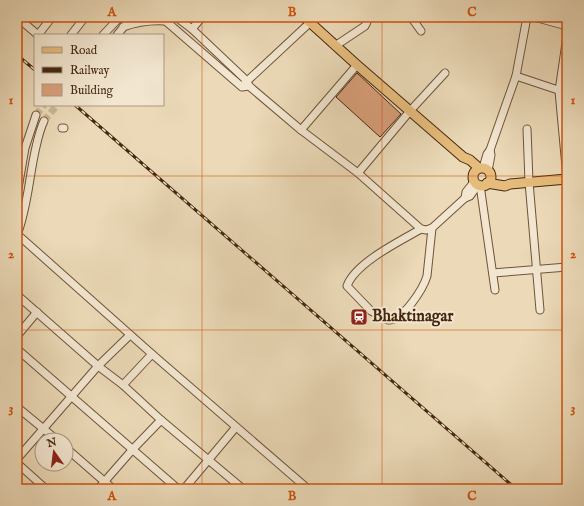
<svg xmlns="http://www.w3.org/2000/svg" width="584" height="506" font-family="'IM FELL English',serif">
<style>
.building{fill:#d89e79;stroke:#452810}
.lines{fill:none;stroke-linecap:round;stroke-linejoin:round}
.minor-tunnel{stroke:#cab696;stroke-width:7;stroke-dasharray:7 3.5;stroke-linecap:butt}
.minor-casing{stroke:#6e543a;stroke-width:9}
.major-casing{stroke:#452810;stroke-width:11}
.minor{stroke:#f2e6d0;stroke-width:7}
.major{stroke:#e6bc7c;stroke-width:9}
.rail-casing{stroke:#452810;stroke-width:3}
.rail{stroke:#f2e6d0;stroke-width:1.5;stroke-dasharray:4.5;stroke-linecap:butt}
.grid{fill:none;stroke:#d0520d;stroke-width:1;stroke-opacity:0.55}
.labels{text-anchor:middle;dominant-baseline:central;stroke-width:4;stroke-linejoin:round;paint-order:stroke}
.poi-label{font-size:16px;font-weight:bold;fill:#452810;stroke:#f2e6d0;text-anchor:start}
.neatline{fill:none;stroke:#d0520d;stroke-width:1.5}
.grid-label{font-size:13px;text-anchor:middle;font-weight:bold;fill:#d0520d}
</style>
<rect width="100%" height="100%" fill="#ebd9b7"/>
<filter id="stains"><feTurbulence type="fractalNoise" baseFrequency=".005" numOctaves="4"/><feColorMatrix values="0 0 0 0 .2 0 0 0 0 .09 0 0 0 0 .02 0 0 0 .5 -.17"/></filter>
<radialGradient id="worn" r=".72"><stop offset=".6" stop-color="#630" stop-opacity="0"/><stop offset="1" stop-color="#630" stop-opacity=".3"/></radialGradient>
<polygon class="building" points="357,73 401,114 380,137 336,97"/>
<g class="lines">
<g class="minor-tunnel">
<polyline points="36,115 44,105"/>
<polyline points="44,121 57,105"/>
</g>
<g class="minor-casing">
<g id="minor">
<polyline points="17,17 38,35"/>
<polyline points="161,17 242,87 249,86"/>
<polyline points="176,17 192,29 247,81 249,86 301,130 358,173 421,229 426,230 432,228 465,198 470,196 478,185"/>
<polyline points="411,17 421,31"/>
<polyline points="534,17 567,26"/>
<path d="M123,27C137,22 150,20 165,21"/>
<polyline points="192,29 202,17"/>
<polyline points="38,35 52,17"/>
<polyline points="71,35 85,17"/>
<polyline points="103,35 120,17"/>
<polyline points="117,35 132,17"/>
<polyline points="567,36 559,91 567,178"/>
<polyline points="335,46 365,26 367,22 365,17"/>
<polyline points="516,76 567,93"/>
<polyline points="244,84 316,17"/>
<polyline points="62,128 64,128"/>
<polyline points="527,129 529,182 540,310"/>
<polyline points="301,130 357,65"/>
<polyline points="490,150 516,76 527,17"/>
<polyline points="483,168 487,154 490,150 491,155 488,171"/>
<polyline points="358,173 410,111 445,73"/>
<polyline points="480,185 495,290"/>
<polyline points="17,194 25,148 36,115"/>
<polyline points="465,198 466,192 474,182"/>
<path d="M421,229C400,241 355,263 347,286L371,311L388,320C403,321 423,289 427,276L432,228"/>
<polyline points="17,234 152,354 308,489"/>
<path d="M17,235C28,207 29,176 36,147C38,138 40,129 44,121"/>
<polyline points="493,273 567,267"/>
<polyline points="17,295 98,366 123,385 161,420 243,489"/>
<polyline points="17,336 37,312"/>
<polyline points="17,349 178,489"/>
<polyline points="123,385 152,354"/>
<polyline points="17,407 57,440"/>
<polyline points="66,448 113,489"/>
<polyline points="17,459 98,366 130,335"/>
<polyline points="17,463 46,489"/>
<polyline points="98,489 133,449 161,420"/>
<polyline points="184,489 236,427"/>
</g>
</g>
<g class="major-casing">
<g id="major">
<polyline points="304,17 357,65 463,157 470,160 479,168"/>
<circle cx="482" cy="177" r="9"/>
<polyline points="487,183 505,186 510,184 567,179"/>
</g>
</g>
<use href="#minor" class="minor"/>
<use href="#major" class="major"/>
<g class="rail-casing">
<g id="rail">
<polyline points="17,55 35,70"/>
<polyline points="75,105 516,489"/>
</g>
</g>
<use href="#rail" class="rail"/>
</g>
<path class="grid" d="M202,17V489M382,17V489M17,176H567M17,330H567"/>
<defs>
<g id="station-square" transform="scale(0.9)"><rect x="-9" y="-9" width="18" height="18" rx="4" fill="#8f2418" stroke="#f2e6d0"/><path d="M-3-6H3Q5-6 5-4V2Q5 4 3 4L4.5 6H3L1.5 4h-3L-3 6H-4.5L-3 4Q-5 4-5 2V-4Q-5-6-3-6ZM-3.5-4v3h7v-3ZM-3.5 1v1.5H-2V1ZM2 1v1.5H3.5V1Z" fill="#fff"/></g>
</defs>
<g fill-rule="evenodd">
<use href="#station-square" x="359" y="317"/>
</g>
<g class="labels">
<g class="poi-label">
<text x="372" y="317">Bhaktinagar</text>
</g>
</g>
<rect width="584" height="506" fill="none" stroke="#ebd9b7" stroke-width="44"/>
<rect x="34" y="34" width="130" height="72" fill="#f2e6d0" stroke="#ad9a83"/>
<rect x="42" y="47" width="20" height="6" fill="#e6bc7c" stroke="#ad9a83"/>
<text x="70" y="54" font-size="12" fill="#452810">Road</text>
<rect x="42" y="67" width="20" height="6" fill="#452810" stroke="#ad9a83"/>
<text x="70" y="74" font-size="12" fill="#452810">Railway</text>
<rect x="42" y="84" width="20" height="12" fill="#d89e79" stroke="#ad9a83"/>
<text x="70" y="94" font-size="12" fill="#452810">Building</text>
<g transform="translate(54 452) rotate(346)"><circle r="19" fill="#f2e6d0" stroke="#ad9a83"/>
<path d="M0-3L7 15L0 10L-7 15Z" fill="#8f2418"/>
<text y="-6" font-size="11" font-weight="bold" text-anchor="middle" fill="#452810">N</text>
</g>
<rect x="22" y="22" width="540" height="462" class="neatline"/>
<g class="grid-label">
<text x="112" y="16">A</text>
<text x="292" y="16">B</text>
<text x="472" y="16">C</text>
<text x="11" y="104">1</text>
<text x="573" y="104">1</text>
<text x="11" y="258">2</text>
<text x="573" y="258">2</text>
<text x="11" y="412">3</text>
<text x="573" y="412">3</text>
<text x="112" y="500">A</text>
<text x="292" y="500">B</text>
<text x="472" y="500">C</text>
</g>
<rect width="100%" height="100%" filter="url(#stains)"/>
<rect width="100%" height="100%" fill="url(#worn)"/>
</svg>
